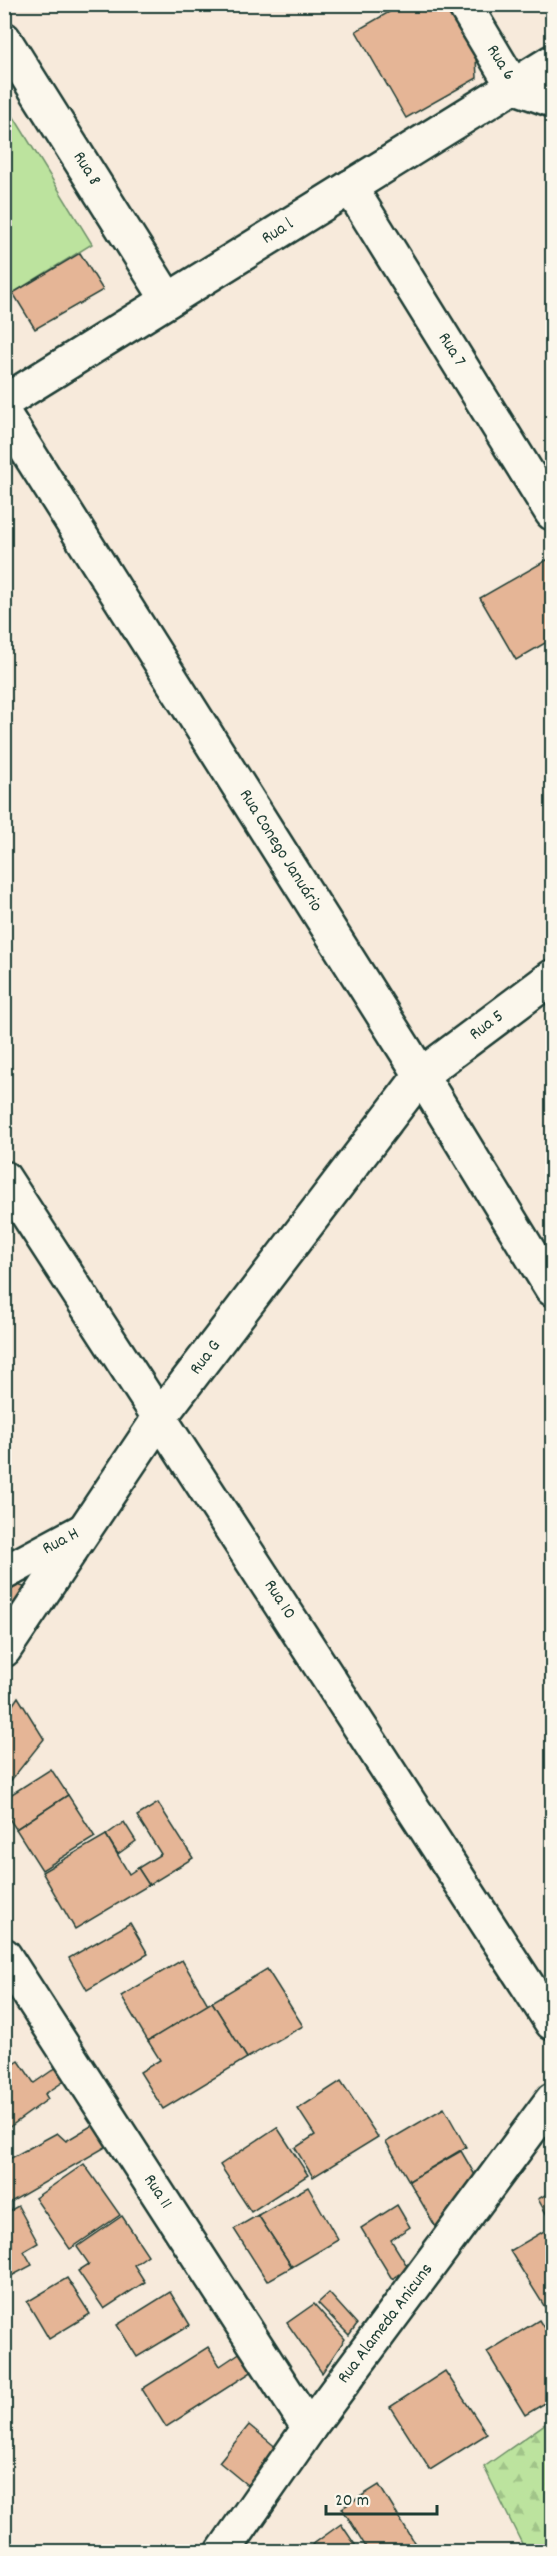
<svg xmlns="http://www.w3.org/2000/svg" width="557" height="2556" font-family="Dekko,sans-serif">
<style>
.forest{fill:url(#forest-firs);stroke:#6e9069;stroke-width:1.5}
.garden{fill:#bce39e;stroke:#6e9069;stroke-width:1.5}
.building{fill:#e5b596;stroke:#1f3d34;stroke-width:1.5}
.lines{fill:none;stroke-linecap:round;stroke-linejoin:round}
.street-casing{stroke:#1f3d34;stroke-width:38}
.street{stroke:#fbf7ec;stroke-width:33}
.labels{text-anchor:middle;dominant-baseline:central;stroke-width:4.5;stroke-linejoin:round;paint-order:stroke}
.street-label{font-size:18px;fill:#1f3d34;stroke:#fbf7ec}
</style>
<defs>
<pattern id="forest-firs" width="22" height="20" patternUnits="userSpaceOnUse" patternTransform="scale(1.5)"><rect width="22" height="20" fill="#bce39e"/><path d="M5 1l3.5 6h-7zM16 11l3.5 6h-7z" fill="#a1c489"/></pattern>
</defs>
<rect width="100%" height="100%" fill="#f7eadb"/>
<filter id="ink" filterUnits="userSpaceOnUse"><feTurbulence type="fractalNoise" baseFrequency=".0167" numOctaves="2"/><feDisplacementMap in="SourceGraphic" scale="12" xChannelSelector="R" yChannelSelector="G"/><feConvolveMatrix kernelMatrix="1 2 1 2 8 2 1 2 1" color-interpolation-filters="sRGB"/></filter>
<g filter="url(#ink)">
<polygon class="forest" points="552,2419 552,2551 523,2551 524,2548 484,2467"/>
<polygon class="garden" points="4,101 92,244 5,298 4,298"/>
<g class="building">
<polygon points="403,4 446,4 476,58 477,78 406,118 356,31"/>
<polygon points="80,253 103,290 35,329 13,293"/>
<polygon points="552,557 552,639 516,660 480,598"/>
<polygon points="14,1584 24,1587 24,1598 4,1626 5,1586"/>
<polygon points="18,1697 44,1739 4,1789 4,1718"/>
<polygon points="51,1769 68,1795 16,1829 4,1811 4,1799"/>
<polygon points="68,1795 95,1837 42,1870 16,1829"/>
<polygon points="158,1803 193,1858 149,1885 138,1868 161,1854 137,1816"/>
<polygon points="124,1822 136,1841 118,1854 106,1835"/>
<polygon points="106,1835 129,1874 138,1868 149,1885 75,1929 42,1872"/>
<polygon points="130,1923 148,1954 87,1990 69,1958"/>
<polygon points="182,1960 209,2006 148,2041 121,1996"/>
<polygon points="267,1969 303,2026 247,2058 212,2002"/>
<polygon points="212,2002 247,2058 163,2109 140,2072 160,2060 148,2041"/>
<polygon points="19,2061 34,2083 57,2067 66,2080 45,2094 48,2099 4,2131 4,2071"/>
<polygon points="341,2081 378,2137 313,2177 295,2148 315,2135 298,2109"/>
<polygon points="444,2108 466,2147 409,2181 386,2142"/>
<polygon points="96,2123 109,2145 4,2206 4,2153 11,2158 57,2133 66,2141"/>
<polygon points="277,2127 308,2175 251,2212 220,2165"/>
<polygon points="461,2151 475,2175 437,2229 409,2181"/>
<polygon points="84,2164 120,2215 70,2249 35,2198"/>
<polygon points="308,2187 338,2240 292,2267 258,2215"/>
<polygon points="552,2191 552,2224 538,2199"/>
<polygon points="397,2205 410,2227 391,2240 409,2269 392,2279 361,2228"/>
<polygon points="18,2206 38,2243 24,2251 32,2265 4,2280 4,2214"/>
<polygon points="258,2215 292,2267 267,2281 234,2229"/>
<polygon points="122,2216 148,2255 134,2265 145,2282 104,2309 78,2271 89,2264 77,2247"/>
<polygon points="544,2231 552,2244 552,2305 546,2309 510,2251"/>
<polygon points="67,2278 90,2314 49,2339 27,2302"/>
<polygon points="170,2292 190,2325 137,2357 117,2325"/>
<polygon points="329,2293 357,2324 349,2335 318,2303"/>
<polygon points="314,2304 345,2339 322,2373 287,2323"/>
<polygon points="539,2320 552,2341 552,2399 525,2415 487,2352"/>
<polygon points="208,2347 220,2366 241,2352 253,2371 166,2427 142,2389"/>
<polygon points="445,2371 487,2434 430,2470 390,2407"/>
<polygon points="249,2425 278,2449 247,2485 219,2462"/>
<polygon points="379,2485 420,2552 369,2552 342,2508"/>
<polygon points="341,2524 360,2552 316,2552 312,2545"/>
</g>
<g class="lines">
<g class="street-casing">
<g id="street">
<polyline points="464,4 513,86 552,100"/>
<polyline points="4,39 168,300"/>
<polyline points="350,187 552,513"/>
<polyline points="4,402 552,62"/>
<polyline points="4,414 421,1075 552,1289"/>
<polyline points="4,1178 552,2023"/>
<polyline points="4,1573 82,1531"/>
<polyline points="4,1650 160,1417 421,1075 552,977"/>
<polyline points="4,1955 309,2428"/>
<polyline points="223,2552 309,2428 552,2100"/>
</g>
</g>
<use href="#street" class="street"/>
</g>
</g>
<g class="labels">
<g class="street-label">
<text transform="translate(500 63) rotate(58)">Rua 6</text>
<text transform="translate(86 169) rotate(58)">Rua 8</text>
<text transform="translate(278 232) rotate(-32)">Rua l</text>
<text transform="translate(451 350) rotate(58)">Rua 7</text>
<text transform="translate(280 851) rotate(58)">Rua Conego Januário</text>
<text transform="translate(487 1026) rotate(-37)">Rua 5</text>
<text transform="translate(206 1358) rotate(-53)">Rua G</text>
<text transform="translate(61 1542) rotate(-28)">Rua H</text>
<text transform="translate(279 1600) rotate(57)">Rua 10</text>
<text transform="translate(157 2192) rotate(57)">Rua 11</text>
<text transform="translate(386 2324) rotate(-53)">Rua Alameda Anicuns</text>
</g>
</g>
<rect width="557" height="2556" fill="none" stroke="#fbf7ec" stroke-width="24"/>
<rect x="12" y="12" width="533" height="2532" fill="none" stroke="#1f3d34" stroke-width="2" filter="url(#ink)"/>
<path d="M326 2505v9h111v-9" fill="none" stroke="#1f3d34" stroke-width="3"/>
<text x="335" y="2505" font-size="18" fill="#1f3d34" stroke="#fbf7ec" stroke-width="4.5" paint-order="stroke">20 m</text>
</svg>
